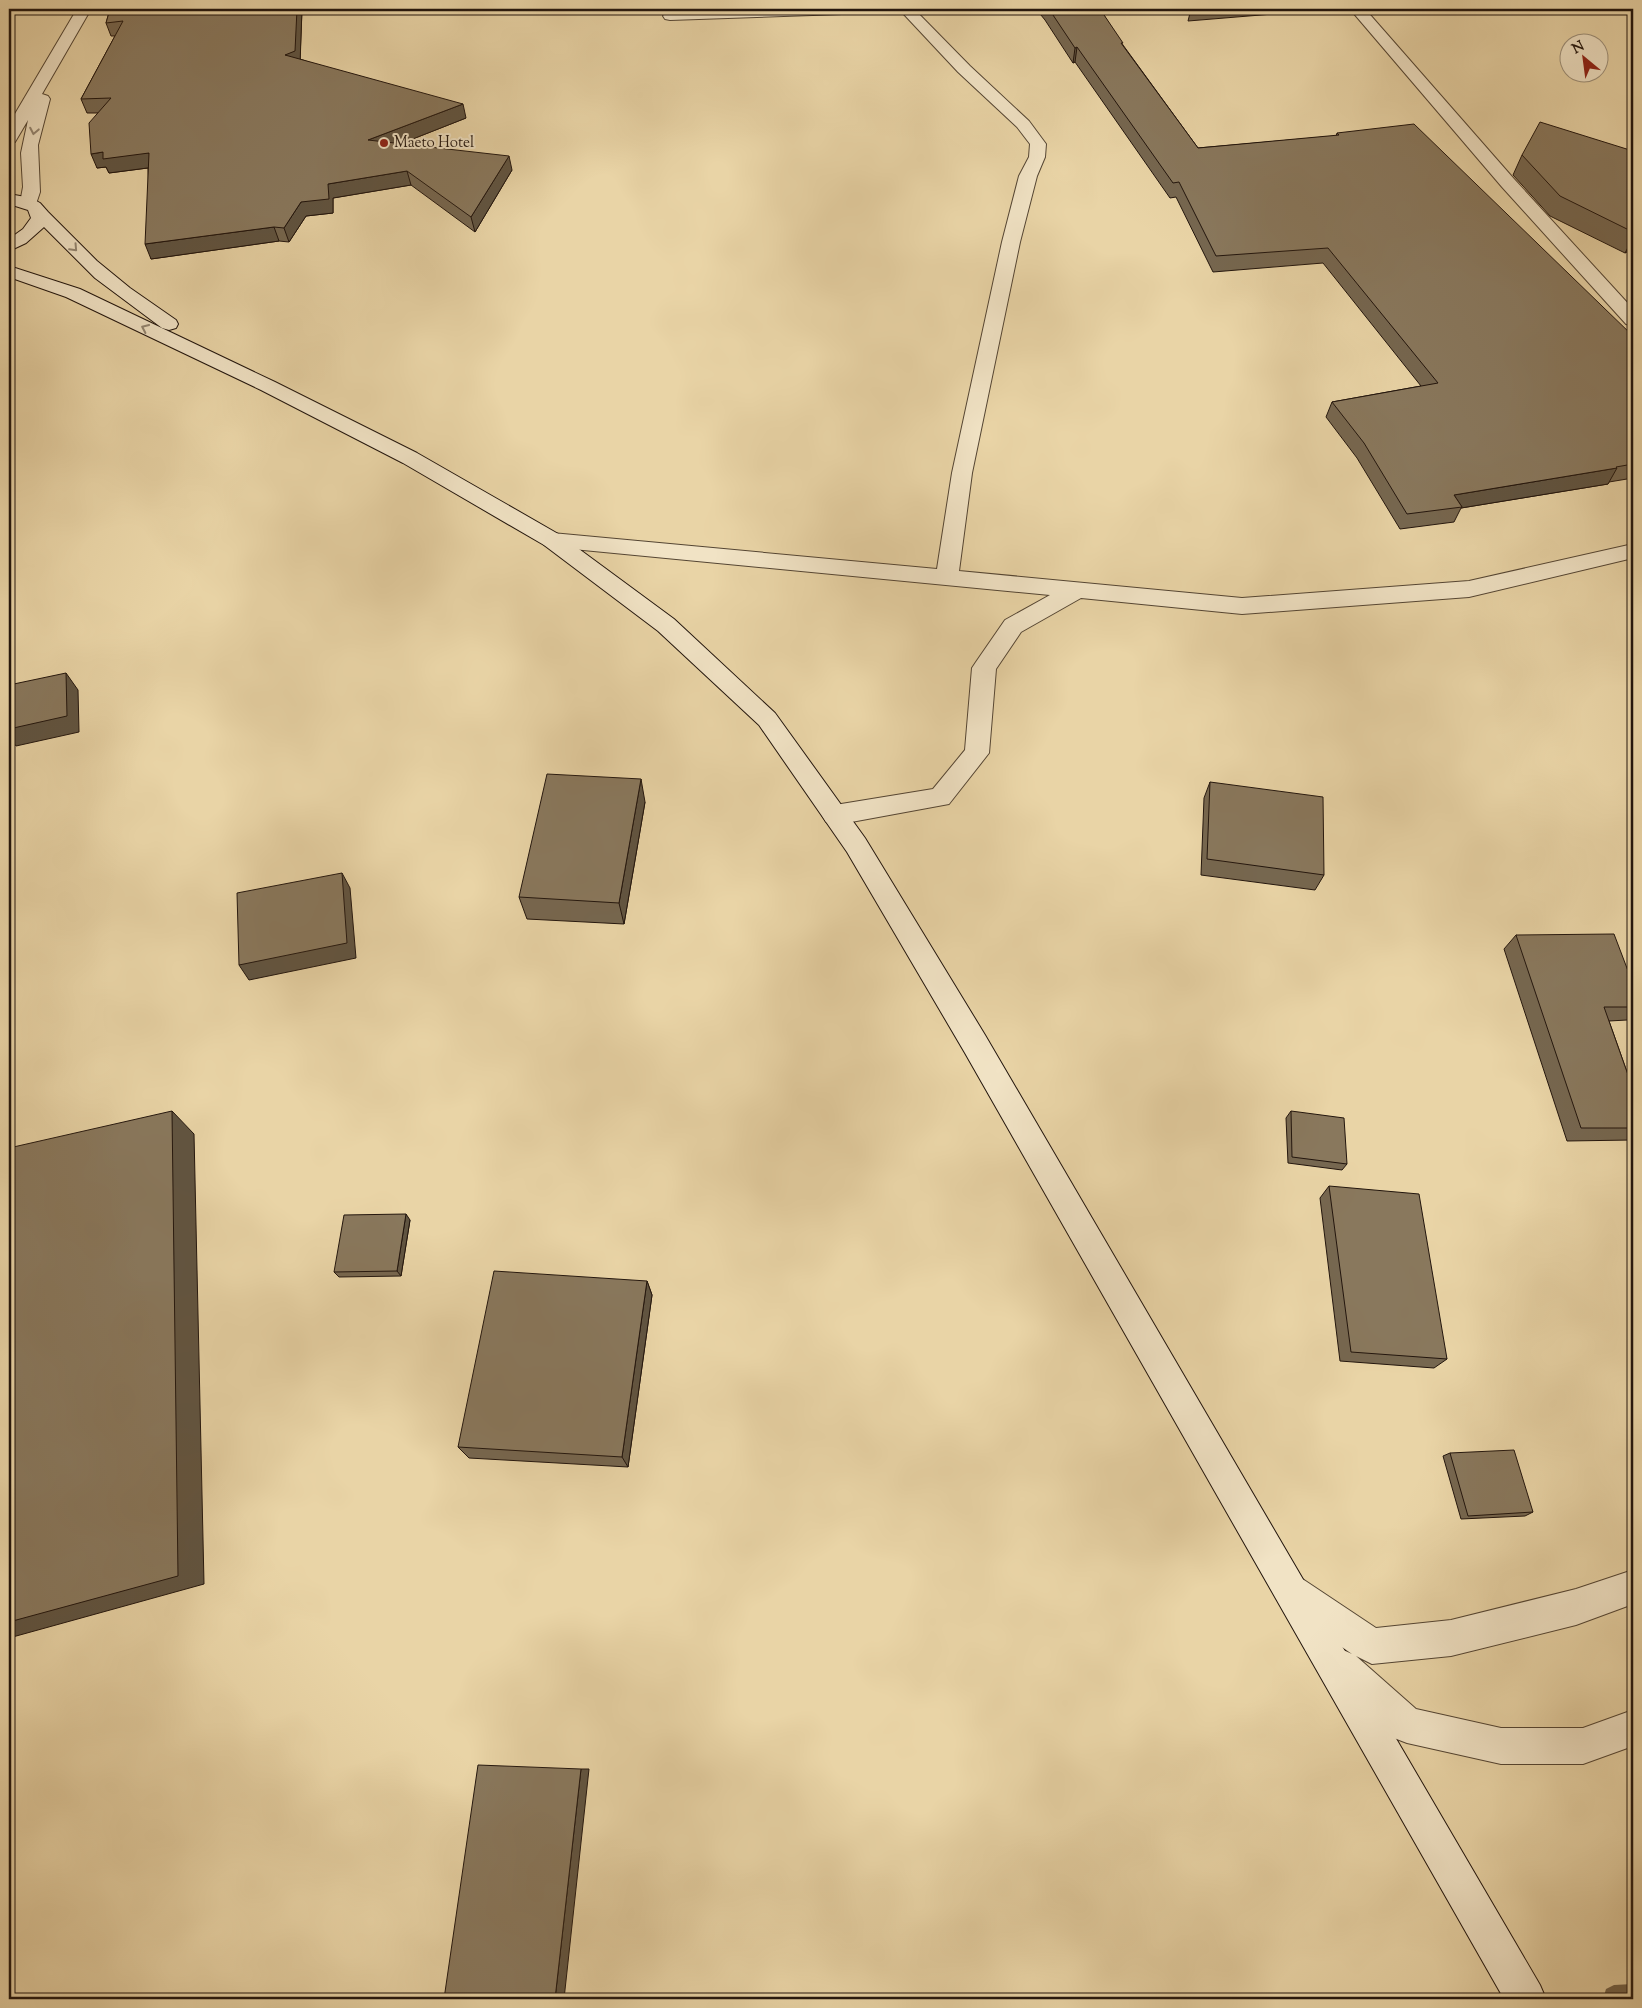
<svg xmlns="http://www.w3.org/2000/svg" width="1642" height="2008" font-family="'Sorts Mill Goudy',serif">
<style>
.lines{fill:none;stroke-linecap:round;stroke-linejoin:round}
.stream{fill:#71614a;fill-rule:evenodd}
.street-casing{stroke:#544533;stroke-width:2}
.secondary-casing{stroke:#22150d;stroke-width:2}
.street{fill:#f1e3c5;fill-rule:evenodd}
.secondary{fill:#f1e3c5;fill-rule:evenodd}
.wall{fill:#766750;stroke:#22150d}
.shaded-wall{fill:#605441;stroke:#22150d}
.building{fill:#89785d;stroke:#22150d}
.oneway{stroke:#948672}
.poi-dot{fill:#8f2418;stroke:#f1e3c5;stroke-width:2}
.labels{text-anchor:middle;dominant-baseline:central;stroke-width:4;stroke-linejoin:round;paint-order:stroke}
.far-poi-label{font-size:15px;fill:#22150d;stroke:#f1e3c5;text-anchor:start}
</style>
<rect width="100%" height="100%" fill="#e9d4a6"/>
<filter id="stains"><feTurbulence type="fractalNoise" baseFrequency=".004" numOctaves="4"/><feColorMatrix values="0 0 0 0 .2 0 0 0 0 .09 0 0 0 0 .02 0 0 0 .5 -.17"/></filter>
<radialGradient id="worn" r=".72"><stop offset=".6" stop-color="#630" stop-opacity="0"/><stop offset="1" stop-color="#630" stop-opacity=".3"/></radialGradient>
<g class="lines">
<polygon class="stream" points="1633,1984 1633,1999 1603,1999 1606,1989 1614,1985"/>
<g class="street-casing">
<g id="street">
<polygon points="77,9 91,9 42,94 48,96 50,99 38,145 40,192 35,207 29,208 23,207 20,203 23,187 21,153 28,120 15,142 9,143 9,124"/>
<polygon points="750,9 878,9 876,12 871,13 670,20 665,19 663,16 665,13 670,12"/>
<polygon points="899,9 914,9 970,66 1029,121 1046,144 1045,157 1037,176 1020,242 972,473 959,571 1242,598 1469,581 1633,544 1633,558 1469,597 1242,614 1081,598 1021,632 996,669 989,753 949,804 835,825 826,822 822,815 826,808 835,805 933,789 965,750 972,668 976,662 1005,620 1050,595 552,547 544,545 541,540 544,535 552,533 937,569 952,473 1002,242 1019,176 1029,157 1030,144 1017,127 958,72"/>
<polygon points="1350,9 1365,9 1514,179 1633,309 1633,326 1626,324 1502,187"/>
<polygon points="1633,1570 1633,1604 1576,1625 1451,1656 1372,1664 1356,1656 1416,1709 1501,1728 1583,1728 1633,1710 1633,1746 1583,1764 1501,1764 1407,1743 1394,1738 1328,1680 1323,1667 1328,1654 1341,1649 1352,1654 1280,1604 1275,1592 1280,1580 1292,1575 1304,1580 1376,1628 1451,1620 1576,1589"/>
</g>
</g>
<g class="secondary-casing">
<g id="secondary">
<polygon points="9,194 31,198 40,203 48,212 97,261 130,288 176,320 178,324 176,328 169,330 162,328 95,278 44,227 26,243 9,251 9,239 23,229 31,218 28,210 9,204"/>
<polygon points="9,266 80,289 275,382 417,453 560,535 674,619 775,713 865,838 985,1035 1540,1985 1546,1999 1504,1999 965,1053 847,852 759,725 658,631 544,545 403,463 261,390 66,297 9,277"/>
</g>
</g>
<use href="#street" class="street"/>
<use href="#secondary" class="secondary"/>
</g>
<g class="wall">
<polygon points="110,9 302,9 300,59 466,118 400,144 512,170 475,232 411,185 333,198 333,213 306,216 289,242 279,241 151,259 148,168 109,173 106,167 97,168 98,113 87,113 81,99 115,36 111,36 106,23"/>
<polygon points="1036,9 1100,9 1123,45 1198,148 1336,136 1337,133 1633,336 1633,478 1609,482 1608,484 1461,508 1454,522 1400,529 1357,458 1326,417 1332,402 1421,386 1323,263 1213,272 1176,197 1170,198 1075,62 1073,63 1045,20"/>
<polygon points="1191,9 1274,9 1273,14 1188,21"/>
<polygon points="1633,151 1633,248 1625,253 1550,216 1513,175 1522,155"/>
<polygon points="1210,782 1324,875 1315,890 1201,875 1204,798"/>
<polygon points="645,802 624,924 527,919 519,897"/>
<polygon points="1516,935 1633,984 1633,1015 1627,1020 1609,1021 1633,1089 1633,1138 1632,1140 1567,1141 1504,949"/>
<polygon points="1291,1111 1347,1164 1342,1170 1288,1163 1286,1118"/>
<polygon points="1329,1186 1447,1359 1434,1368 1340,1361 1320,1198"/>
<polygon points="410,1220 401,1276 339,1277 334,1272"/>
<polygon points="647,1281 652,1295 628,1467 469,1458 458,1447"/>
<polygon points="1450,1453 1533,1512 1525,1516 1461,1519 1443,1456"/>
</g>
<g class="shaded-wall">
<polygon points="297,9 302,9 300,65 285,55"/>
<polygon points="1077,47 1075,62 1073,63 1075,48"/>
<polygon points="463,104 466,118 372,155 368,140"/>
<polygon points="103,152 149,153 155,167 109,173 106,167 97,168 91,154"/>
<polygon points="509,156 512,170 475,232 471,217"/>
<polygon points="407,171 411,185 333,198 333,213 306,216 289,242 284,228 301,202 328,184"/>
<polygon points="274,227 279,241 151,259 145,244"/>
<polygon points="1633,238 1633,248 1625,253"/>
<polygon points="1617,468 1608,484 1461,508 1462,507 1454,495"/>
<polygon points="66,673 78,690 79,732 16,746 9,736 9,729"/>
<polygon points="641,779 645,802 624,924 619,903"/>
<polygon points="342,873 350,888 356,958 249,980 239,965"/>
<polygon points="172,1111 194,1134 204,1584 9,1638 9,1622"/>
<polygon points="406,1214 410,1220 401,1276 397,1271"/>
<polygon points="647,1281 652,1295 628,1467 622,1457"/>
<polygon points="581,1769 589,1769 564,1999 555,1999"/>
</g>
<g class="building">
<polygon points="110,9 297,9 295,51 285,55 463,104 368,140 509,156 471,217 407,171 328,184 329,199 301,202 284,228 274,227 145,244 149,153 103,159 103,152 91,154 89,123 111,98 81,99 123,21 106,23"/>
<polygon points="1049,9 1100,9 1123,43 1121,43 1198,148 1339,135 1337,133 1414,124 1633,336 1633,464 1616,467 1617,468 1454,495 1462,507 1407,514 1364,443 1332,402 1438,383 1328,248 1216,256 1179,182 1173,183 1077,47 1075,48"/>
<polygon points="1540,122 1633,151 1633,232 1560,196 1522,155"/>
<polygon points="66,673 67,716 9,729 9,685"/>
<polygon points="547,774 641,779 619,903 519,897"/>
<polygon points="1210,782 1323,797 1324,875 1207,859"/>
<polygon points="342,873 347,943 239,965 237,893"/>
<polygon points="1614,934 1633,984 1633,1007 1604,1007 1633,1089 1633,1128 1581,1128 1516,935"/>
<polygon points="172,1111 178,1576 9,1622 9,1148"/>
<polygon points="1291,1111 1344,1118 1347,1164 1292,1157"/>
<polygon points="1329,1186 1419,1194 1447,1359 1351,1352"/>
<polygon points="406,1214 397,1271 334,1272 344,1215"/>
<polygon points="494,1271 647,1281 622,1457 458,1447"/>
<polygon points="1514,1450 1533,1512 1468,1516 1450,1453"/>
<polygon points="478,1765 581,1769 555,1999 444,1999"/>
</g>
<defs><path id="oneway-chevron" d="M-2-3.5L2.5 0L-2 3.5" fill="none" stroke-width="1.6" stroke-linecap="round" stroke-linejoin="round" transform="scale(1.25)"/></defs>
<g class="oneway">
<use href="#oneway-chevron" transform="translate(34 131) rotate(101)"/>
<use href="#oneway-chevron" transform="translate(74 248) rotate(47)"/>
<use href="#oneway-chevron" transform="translate(145 328) rotate(-155)"/>
</g>
<circle class="poi-dot" cx="384" cy="143" r="5"/>
<g class="labels">
<g class="far-poi-label">
<text x="394" y="143">Maeto Hotel</text>
</g>
</g>
<rect width="1642" height="2008" fill="none" stroke="#e9d4a6" stroke-width="30"/>
<rect x="10" y="10" width="1622" height="1988" fill="none" stroke="#22150d" stroke-width="2.5"/>
<rect x="15" y="15" width="1612" height="1978" fill="none" stroke="#22150d"/>
<g transform="translate(1584 58) rotate(331)"><circle r="24" fill="#f1e3c5" stroke="#9e917b"/>
<path d="M0-4L9 19L0 12L-9 19Z" fill="#8f2418"/>
<text y="-8" font-size="14" font-weight="bold" text-anchor="middle" fill="#22150d">N</text>
</g>
<rect width="100%" height="100%" filter="url(#stains)"/>
<rect width="100%" height="100%" fill="url(#worn)"/>
</svg>
